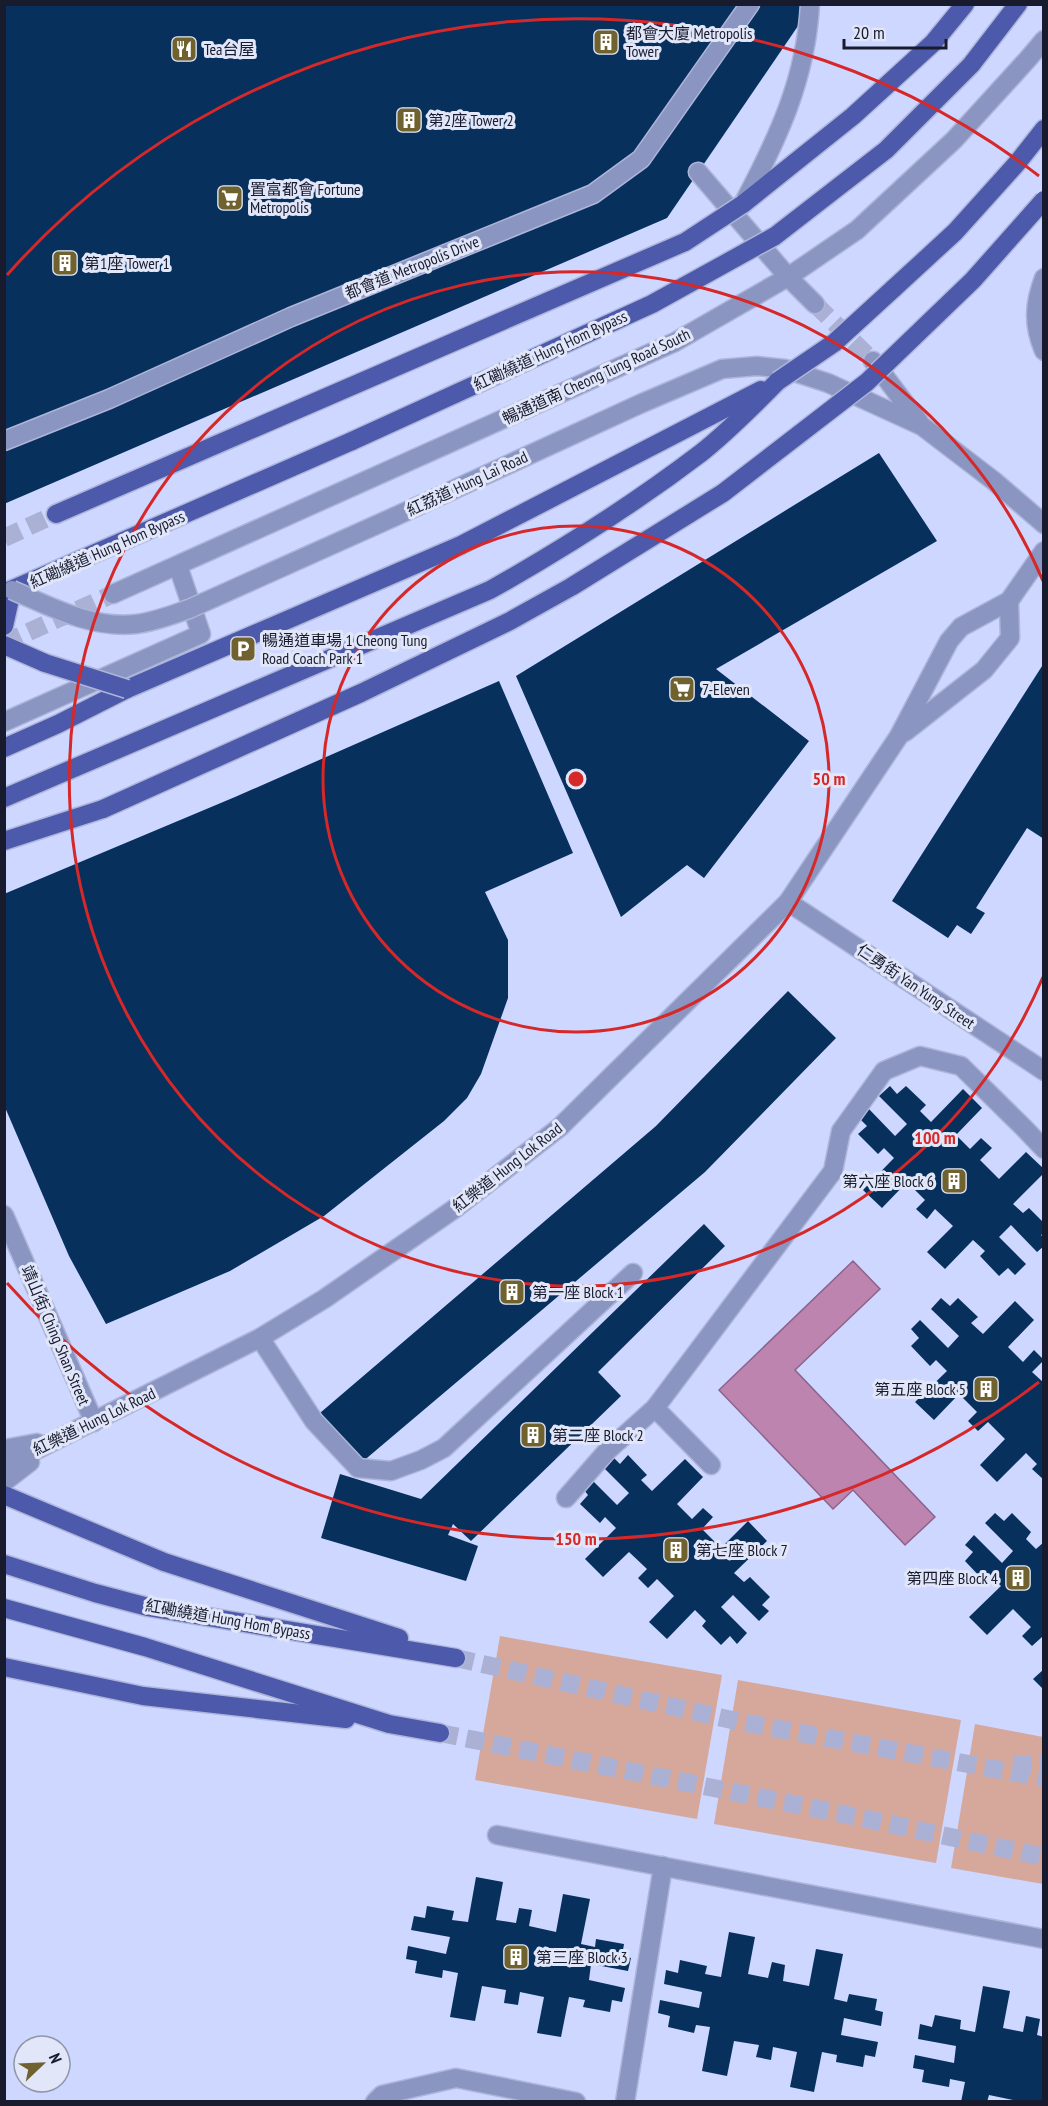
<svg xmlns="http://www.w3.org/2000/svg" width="1048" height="2106" font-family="'PT Sans Narrow','Noto Sans TC',sans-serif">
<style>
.green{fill:#d6a89c}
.water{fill:#bd84b0;stroke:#8c6489;stroke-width:1.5}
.building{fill:#07305d}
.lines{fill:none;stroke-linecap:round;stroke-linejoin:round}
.minor-tunnel{stroke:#aab1d5;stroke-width:18;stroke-dasharray:18 9;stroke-linecap:butt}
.major-tunnel{stroke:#aab1d5;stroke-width:18;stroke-dasharray:18 9;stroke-linecap:butt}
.minor-casing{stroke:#adb5d9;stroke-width:21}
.major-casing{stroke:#adb5d9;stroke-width:21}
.minor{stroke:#8b95c2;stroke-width:18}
.major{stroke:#4d59aa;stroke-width:18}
.minor-bridge-casing{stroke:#adb5d9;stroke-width:21;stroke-linecap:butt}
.major-bridge-casing{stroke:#adb5d9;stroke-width:21;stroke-linecap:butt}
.minor-bridge{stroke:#8b95c2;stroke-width:18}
.major-bridge{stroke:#4d59aa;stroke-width:18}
.ring{fill:none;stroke:#d62828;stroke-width:3}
.labels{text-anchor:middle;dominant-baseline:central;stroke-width:6;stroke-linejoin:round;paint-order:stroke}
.poi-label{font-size:16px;fill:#181b2d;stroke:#e1e6f9;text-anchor:start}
.street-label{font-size:16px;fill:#181b2d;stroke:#e1e6f9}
.centre{fill:#d62828;stroke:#e1e6f9;stroke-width:3}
.ring-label{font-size:18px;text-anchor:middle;font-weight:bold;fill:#d62828;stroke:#e1e6f9;stroke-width:6;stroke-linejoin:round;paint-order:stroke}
</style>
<rect width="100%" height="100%" fill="#ced7ff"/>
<g class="green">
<polygon points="500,1636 722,1675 697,1819 475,1780"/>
<polygon points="738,1680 961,1720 936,1863 714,1824"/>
<polygon points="975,1724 1043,1737 1043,1884 951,1868"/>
</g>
<polygon class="water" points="853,1261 880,1289 795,1370 935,1517 905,1545 853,1490 833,1509 719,1390"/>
<g class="building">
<polygon points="4,4 813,4 667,218 4,504"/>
<polygon points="879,453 937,541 716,669 809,741 704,878 687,865 621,917 516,676"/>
<polygon points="1044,663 1044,839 1027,828 976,908 985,913 971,934 957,925 948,938 892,901"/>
<polygon points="499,681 573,853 485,892 508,940 508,998 481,1074 467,1098 444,1121 324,1216 230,1271 106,1324 69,1256 4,1105 4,894 235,797"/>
<polygon points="788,991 836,1038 705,1172 361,1463 320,1413 656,1126"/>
<polygon points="890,1086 897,1094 906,1086 926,1105 920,1111 931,1122 963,1089 982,1108 956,1135 970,1149 981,1138 992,1148 980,1160 999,1179 1026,1152 1044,1169 1044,1173 1013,1204 1023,1213 1029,1208 1044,1223 1044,1233 1041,1235 1044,1238 1044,1246 1037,1252 1011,1225 999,1237 1026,1264 1015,1275 1008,1268 999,1276 980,1256 985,1251 973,1240 945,1269 927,1252 953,1226 935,1209 927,1219 916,1209 925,1200 907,1182 882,1208 863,1190 894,1158 884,1148 878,1154 858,1134 867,1126 858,1117 868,1108 895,1136 907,1124 879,1096"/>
<polygon points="704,1224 725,1246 598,1372 621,1396 471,1541 453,1524 448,1535 478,1546 466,1581 321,1538 340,1474 421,1499"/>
<polygon points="941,1298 950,1306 958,1298 978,1317 971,1323 983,1334 1015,1301 1034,1320 1008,1347 1023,1362 1034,1350 1044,1360 1032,1372 1044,1383 1044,1480 1032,1469 1037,1464 1026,1453 997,1482 980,1465 1005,1439 988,1422 978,1431 968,1421 977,1412 959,1394 934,1420 915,1402 947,1371 936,1360 930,1366 911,1346 919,1338 911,1329 920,1320 948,1348 959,1336 931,1309"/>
<polygon points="611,1455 620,1464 628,1455 647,1475 641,1480 652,1491 685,1459 703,1477 677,1504 692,1519 703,1508 713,1517 702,1529 721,1548 748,1521 767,1541 734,1573 744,1582 750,1577 770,1597 762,1605 769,1611 759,1621 733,1595 721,1607 747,1633 737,1644 730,1636 721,1645 702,1626 706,1621 695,1610 667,1639 649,1622 674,1596 657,1579 648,1588 638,1578 647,1569 629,1552 603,1577 585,1559 616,1528 605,1517 600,1523 580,1504 588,1495 581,1486 590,1478 617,1505 629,1493 601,1465"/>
<polygon points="995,1513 1004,1521 1012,1513 1031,1532 1026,1539 1036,1549 1044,1542 1044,1638 1042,1637 1032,1646 1022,1636 1031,1627 1013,1609 987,1635 969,1617 1001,1586 990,1575 984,1581 965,1561 973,1552 965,1545 974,1535 1002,1563 1013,1551 985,1523"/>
<polygon points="1044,1669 1044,1690 1033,1679"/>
<polygon points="476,1877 503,1882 496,1920 516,1923 519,1908 532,1910 529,1926 556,1932 563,1894 590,1899 581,1944 595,1947 596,1939 624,1944 622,1956 631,1958 628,1971 591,1964 589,1980 625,1988 622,2002 612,2000 610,2012 583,2007 585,2000 569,1997 561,2037 537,2033 544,1997 520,1992 518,2005 504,2003 506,1990 482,1986 475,2021 450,2017 458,1973 443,1970 442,1978 415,1973 417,1961 406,1959 408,1946 446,1954 450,1937 411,1930 414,1916 425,1918 427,1906 454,1911 452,1920 468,1922"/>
<polygon points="729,1932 755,1937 748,1974 768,1978 772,1962 785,1965 783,1981 809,1986 816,1949 843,1954 834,1999 847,2002 849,1994 877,1999 875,2010 883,2012 881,2026 844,2018 841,2035 878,2042 875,2057 865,2055 863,2067 836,2062 837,2055 822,2052 814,2092 790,2087 797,2052 773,2047 771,2060 756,2057 759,2045 734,2041 727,2076 702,2071 710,2027 696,2025 694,2033 668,2027 670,2016 658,2013 660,2000 699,2008 702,1992 664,1984 666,1970 678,1973 680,1960 707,1966 705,1974 721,1977"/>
<polygon points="983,1986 1010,1991 1003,2028 1023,2032 1026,2016 1040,2019 1037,2035 1044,2037 1044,2102 1013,2102 1013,2100 989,2095 987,2102 961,2102 965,2082 950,2079 949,2087 922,2082 924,2070 913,2068 915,2055 954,2063 956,2046 918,2039 920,2024 932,2027 935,2015 961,2020 960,2029 975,2032"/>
</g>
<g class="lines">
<g class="minor-tunnel">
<polyline points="815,304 873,361"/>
<polyline points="4,643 113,594"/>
</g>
<g class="major-tunnel">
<polyline points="4,538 56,514"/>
<polyline points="456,1658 741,1722 1044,1778"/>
<polyline points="440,1733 843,1814 1044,1857"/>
<polyline points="1013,1764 1044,1764"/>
</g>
<g class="minor-casing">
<g id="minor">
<polyline points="698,172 788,277 815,304"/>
<path d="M743,204C778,138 806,79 810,4"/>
<path d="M1044,278C1034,304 1033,325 1044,351"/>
<polyline points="873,361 919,422"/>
<polyline points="4,441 109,399 291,317 593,194 641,159 750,4"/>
<polyline points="394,517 640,404 722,369 757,366 785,369 828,383 922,426 994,481 1044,524"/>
<polyline points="113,594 675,342 788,277 857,230 954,140 1027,60 1044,40"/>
<polyline points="4,722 201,634 178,566"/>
<polyline points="905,732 984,670 1010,638 1009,601"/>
<polyline points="788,902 1044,1071"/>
<polyline points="4,1215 94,1422"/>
<polyline points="260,1338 314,1421 358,1468 391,1471 421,1460 444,1448 633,1273"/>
<polyline points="655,1408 711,1465"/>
<polyline points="4,1449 37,1443"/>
<polyline points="4,1466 260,1338 324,1299 457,1207 560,1127 788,902 899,736 949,641 961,627 1009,601 1044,551"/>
<polyline points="4,1482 30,1462"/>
<polyline points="566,1498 607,1451 655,1408 833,1171 841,1131 884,1071 920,1056 961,1066 1024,1128 1044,1149"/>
<polyline points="497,1835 1044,1939"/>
<polyline points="375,2102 382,2095 456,2078 576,2102"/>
<polyline points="625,2102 663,1866"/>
</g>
</g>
<g class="major-casing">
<g id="major">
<polyline points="971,65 1018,4"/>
<polyline points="743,204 853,116 933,43 965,4"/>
<polyline points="893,289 955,232 1018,162 1044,129"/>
<polyline points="56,514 685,242"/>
<polyline points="4,593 352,441"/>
<polyline points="4,626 12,590"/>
<polyline points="4,645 45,663"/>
<polyline points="4,748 58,724 127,689 461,545 761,390"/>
<path d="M4,798L490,590C563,549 634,504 701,453C729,431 753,406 778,381"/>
<polyline points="4,841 103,809"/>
<polyline points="4,1495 164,1562 399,1638"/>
<polyline points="4,1564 95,1593 148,1607 456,1658"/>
<polyline points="4,1608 145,1647 389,1724 440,1733"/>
<polyline points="4,1667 143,1696 346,1719"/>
</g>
</g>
<use href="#minor" class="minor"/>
<use href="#major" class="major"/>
<g class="minor-bridge-casing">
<path id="minor-bridge" d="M12,590C51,607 92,629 136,624C154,622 172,615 189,609L394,517"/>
</g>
<g class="major-bridge-casing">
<g id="major-bridge">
<polyline points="685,242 743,204"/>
<polyline points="778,381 834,343 893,289"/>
<polyline points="352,441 652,304 775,236 886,150 971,65"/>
<polyline points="45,663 127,689"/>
<polyline points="103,809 361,693 510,621 571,587 723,493 867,382 973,280 1044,200"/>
</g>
</g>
<use href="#minor-bridge" class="minor-bridge"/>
<use href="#major-bridge" class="major-bridge"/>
</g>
<g class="ring">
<circle cx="576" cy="779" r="253"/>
<path d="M1043 977A507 507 0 1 1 1043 581"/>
<path d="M1039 1382A760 760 0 0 1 7 1283M7 275A760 760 0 0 1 1039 176"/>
</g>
<defs>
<g id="building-square" transform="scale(1.35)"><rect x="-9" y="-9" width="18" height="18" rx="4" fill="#70622f" stroke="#e1e6f9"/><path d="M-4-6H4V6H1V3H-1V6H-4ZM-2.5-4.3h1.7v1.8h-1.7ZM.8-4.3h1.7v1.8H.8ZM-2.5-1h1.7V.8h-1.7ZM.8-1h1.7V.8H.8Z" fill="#fff"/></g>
<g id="restaurant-square" transform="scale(1.35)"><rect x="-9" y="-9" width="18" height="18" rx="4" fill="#70622f" stroke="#e1e6f9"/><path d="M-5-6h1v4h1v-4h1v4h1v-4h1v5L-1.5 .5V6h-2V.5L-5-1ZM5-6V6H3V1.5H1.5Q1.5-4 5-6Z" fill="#fff"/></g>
<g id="supermarket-square" transform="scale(1.35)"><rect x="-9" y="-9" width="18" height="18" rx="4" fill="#70622f" stroke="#e1e6f9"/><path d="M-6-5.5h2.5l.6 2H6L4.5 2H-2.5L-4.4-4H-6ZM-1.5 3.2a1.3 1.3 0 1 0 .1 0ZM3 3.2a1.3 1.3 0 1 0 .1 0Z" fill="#fff"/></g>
<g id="parking-square" transform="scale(1.35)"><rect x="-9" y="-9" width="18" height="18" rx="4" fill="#70622f" stroke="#e1e6f9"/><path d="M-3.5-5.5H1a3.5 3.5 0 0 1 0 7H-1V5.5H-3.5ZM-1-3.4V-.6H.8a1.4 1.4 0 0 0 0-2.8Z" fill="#fff"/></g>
</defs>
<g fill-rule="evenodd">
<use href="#building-square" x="606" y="42"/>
<use href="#restaurant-square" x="184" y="49"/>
<use href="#building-square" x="409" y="120"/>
<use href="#supermarket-square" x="230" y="198"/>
<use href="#building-square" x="65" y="263"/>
<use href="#parking-square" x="243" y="649"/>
<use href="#supermarket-square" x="682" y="689"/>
<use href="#building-square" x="954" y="1181"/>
<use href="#building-square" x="512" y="1292"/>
<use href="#building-square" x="986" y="1389"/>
<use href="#building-square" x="533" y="1435"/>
<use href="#building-square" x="676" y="1550"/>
<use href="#building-square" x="1018" y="1578"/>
<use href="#building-square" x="516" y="1957"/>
</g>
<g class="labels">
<g class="poi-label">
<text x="626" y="33">都會大廈 Metropolis<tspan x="626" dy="18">Tower</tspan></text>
<text x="204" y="49">Tea台屋</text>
<text x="428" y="120">第2座 Tower 2</text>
<text x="250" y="189">置富都會 Fortune<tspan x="250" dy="18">Metropolis</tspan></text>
<text x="84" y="263">第1座 Tower 1</text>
<text x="262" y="640">暢通道車場 1 Cheong Tung<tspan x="262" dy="18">Road Coach Park 1</tspan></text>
<text x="702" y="689">7-Eleven</text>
<text x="934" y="1181" text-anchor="end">第六座 Block 6</text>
<text x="532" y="1292">第一座 Block 1</text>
<text x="966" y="1389" text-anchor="end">第五座 Block 5</text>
<text x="552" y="1435">第二座 Block 2</text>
<text x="696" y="1550">第七座 Block 7</text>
<text x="998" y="1578" text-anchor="end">第四座 Block 4</text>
<text x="536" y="1957">第三座 Block 3</text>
</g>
<g class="street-label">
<text transform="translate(412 267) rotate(-22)">都會道 Metropolis Drive</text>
<text transform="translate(550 350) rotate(-25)">紅磡繞道 Hung Hom Bypass</text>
<text transform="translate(596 376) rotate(-25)">暢通道南 Cheong Tung Road South</text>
<text transform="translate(467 483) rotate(-25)">紅荔道 Hung Lai Road</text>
<text transform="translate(107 549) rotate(-24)">紅磡繞道 Hung Hom Bypass</text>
<text transform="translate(916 986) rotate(34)">仁勇街 Yan Yung Street</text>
<text transform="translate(507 1167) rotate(-38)">紅樂道 Hung Lok Road</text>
<text transform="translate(56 1335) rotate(67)">靖山街 Ching Shan Street</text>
<text transform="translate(94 1421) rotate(-26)">紅樂道 Hung Lok Road</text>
<text transform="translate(228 1619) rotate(10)">紅磡繞道 Hung Hom Bypass</text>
</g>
</g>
<circle cx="576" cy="779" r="9" class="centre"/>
<g class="ring-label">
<text x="829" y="785">50 m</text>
<text x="935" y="1144">100 m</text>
<text x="576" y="1545">150 m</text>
</g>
<rect width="1048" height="2106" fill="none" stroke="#181b2d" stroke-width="12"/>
<g transform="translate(42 2064) rotate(67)"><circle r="28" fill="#e1e6f9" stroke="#9195a7" stroke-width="1.5"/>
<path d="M0-4.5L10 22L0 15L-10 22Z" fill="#70622f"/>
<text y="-9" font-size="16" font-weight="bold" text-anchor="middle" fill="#181b2d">N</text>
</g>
<path d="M844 39v9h102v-9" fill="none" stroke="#181b2d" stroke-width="3"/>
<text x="853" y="39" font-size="18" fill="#181b2d" stroke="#e1e6f9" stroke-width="4.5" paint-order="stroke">20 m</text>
</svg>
